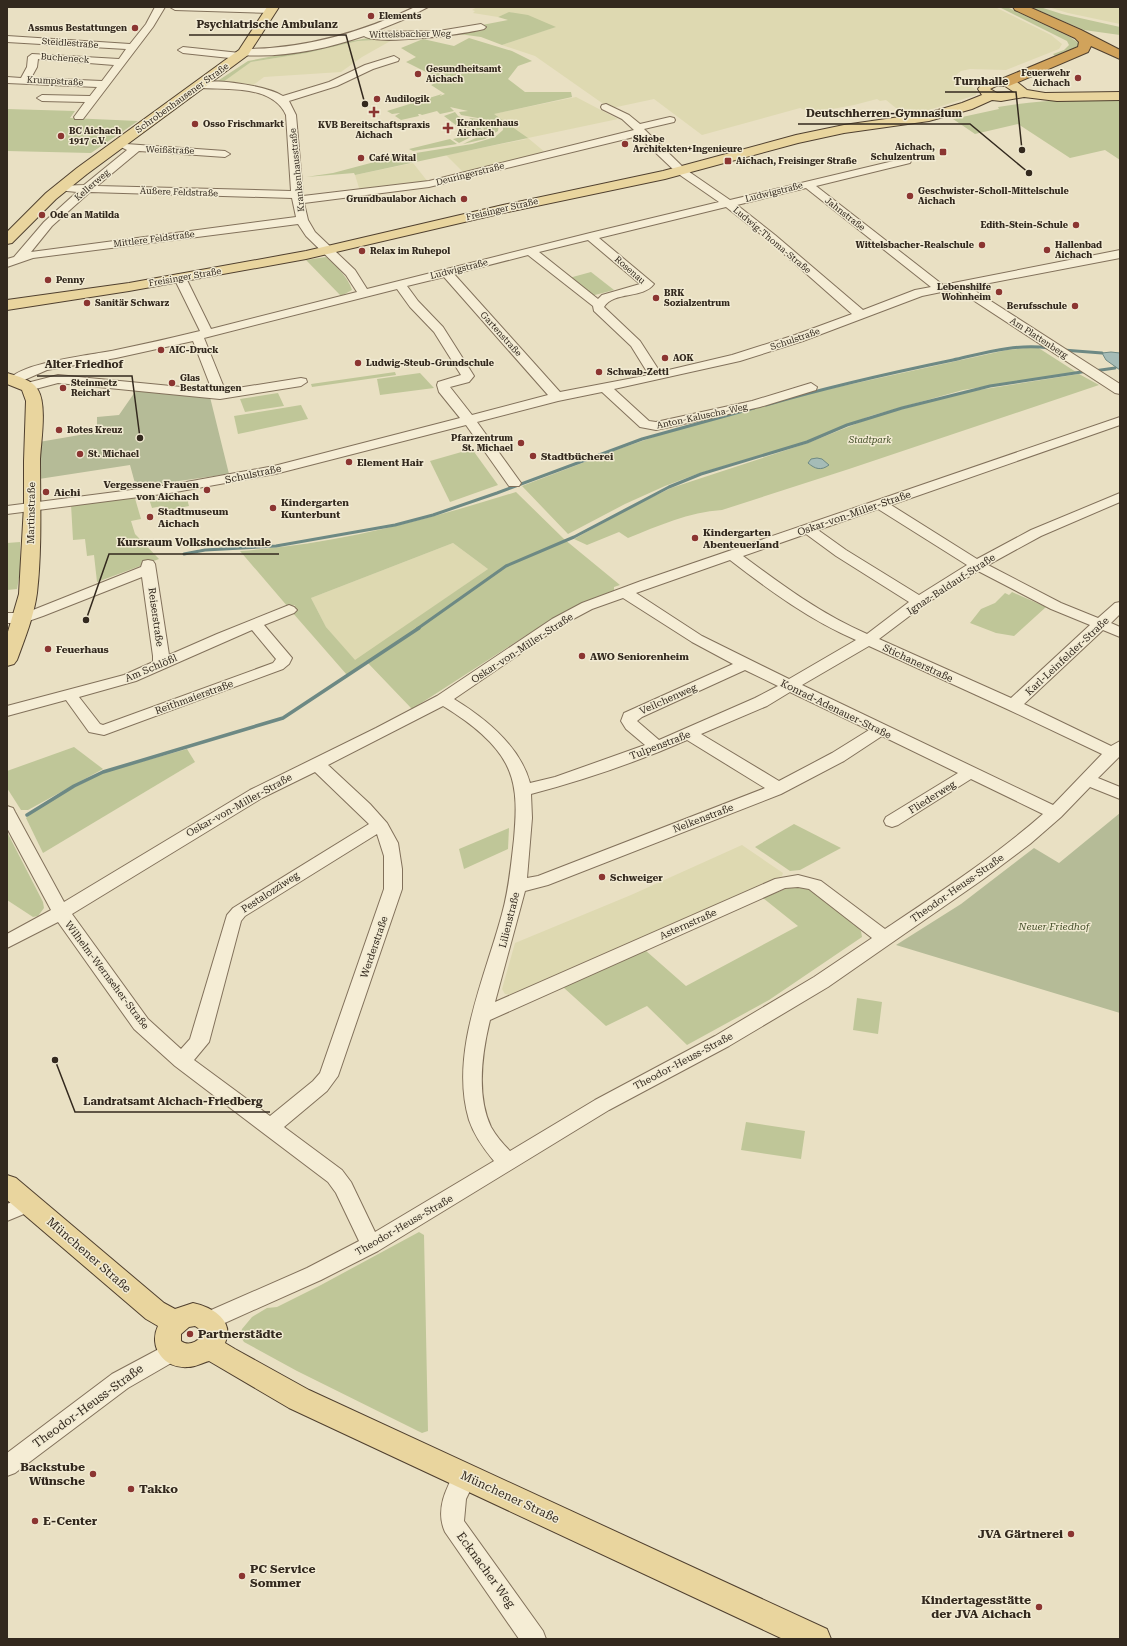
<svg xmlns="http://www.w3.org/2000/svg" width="1127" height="1646" font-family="'Roboto Serif',serif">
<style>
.farmland{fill:#ded9b1}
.green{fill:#bfc698;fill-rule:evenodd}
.cemetery{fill:#b5bb97}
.water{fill:#a5bcb7;stroke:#6d8984}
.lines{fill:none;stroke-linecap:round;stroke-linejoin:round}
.stream-far1{stroke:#6d8984;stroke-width:3}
.stream{stroke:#6d8984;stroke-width:3.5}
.minor-casing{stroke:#82715b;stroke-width:2}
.major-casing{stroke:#50402f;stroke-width:2}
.highway-casing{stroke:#50402f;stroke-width:2}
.minor{fill:#f5edd5;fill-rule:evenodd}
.major{fill:#e9d59e;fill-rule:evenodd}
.highway{fill:#d1a35b;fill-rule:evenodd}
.poi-dot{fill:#8b3531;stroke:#f1ead2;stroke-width:1.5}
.labels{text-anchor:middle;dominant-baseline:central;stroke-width:3;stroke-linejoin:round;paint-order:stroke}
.far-poi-label{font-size:9px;font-weight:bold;fill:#33291e;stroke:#f1ead2;text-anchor:start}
.far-street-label{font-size:9px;fill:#33291e;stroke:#f1ead2}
.far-park-label{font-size:9px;font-style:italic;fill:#424d27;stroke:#f1ead2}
.poi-label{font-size:10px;font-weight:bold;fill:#33291e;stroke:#f1ead2;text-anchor:start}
.street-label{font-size:10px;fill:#33291e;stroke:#f1ead2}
.park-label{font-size:10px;font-style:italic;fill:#424d27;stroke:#f1ead2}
.near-street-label{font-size:12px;fill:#33291e;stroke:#f1ead2}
.near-poi-label{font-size:12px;font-weight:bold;fill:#33291e;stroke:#f1ead2;text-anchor:start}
.leader{fill:none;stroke:#33291e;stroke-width:1.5}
.callout-dot{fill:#33291e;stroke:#f1ead2;stroke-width:1.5}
.callout-label{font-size:11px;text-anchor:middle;font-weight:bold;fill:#33291e;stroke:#f1ead2;stroke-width:3;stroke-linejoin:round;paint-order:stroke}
</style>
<rect width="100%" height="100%" fill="#e9e0c3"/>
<g class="farmland">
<polygon points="477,7 995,7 1051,35 1062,44 1059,49 1054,51 1006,70 970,69 961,71 955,76 958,80 974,88 977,91 976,95 907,117 886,100 880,101 877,99 854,105 811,113 800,108 702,135 654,99 612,108 602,103 535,56 502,45 555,27 510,12 498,17 473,13 475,11 472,10"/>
<polygon points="1048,7 1120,7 1120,24 1068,13"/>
<polygon points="394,39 362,57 341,72 264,77 252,86 222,82 251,62 307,53 358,41"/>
<polygon points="576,97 618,119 528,138 546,153 464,173 446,155 527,139 493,114"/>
<polygon points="413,163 428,182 360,191 355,175"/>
<polygon points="453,543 488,569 355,661 326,627 311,598"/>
<polygon points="742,845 783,873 782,876 512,995 505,994 502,989 515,943 631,895"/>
</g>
<g class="green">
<polygon points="999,7 1007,7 1070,37 1080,44 1080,47 1055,56 1053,54 1064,50 1069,45 1067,41"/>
<polygon points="1031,7 1040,7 1062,14 1120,27 1120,35 1084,30"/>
<polygon points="509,12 528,15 556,27 502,45 481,37 459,34 483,27 482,25 508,20 498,17"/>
<polygon points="373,37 394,39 358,41 307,53 251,62 223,82 252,87 216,82 248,61"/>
<polygon points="469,38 512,51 532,61 518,66 508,79 525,92 571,92 572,97 494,114 528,138 355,175 354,173 306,177 333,173 397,156 472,144 495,137 503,130 503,125 500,122 461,115 459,112 468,111 450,107 454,111 440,114 437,111 422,115 420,114 418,114 419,116 401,120 395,116 400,113 392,114 387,111 442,94 440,96 445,94 431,85 442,80 406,62 416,57 401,48 423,39 454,46"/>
<path d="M1120,98V160L1105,150L1070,158L1018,124L975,134L953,119L999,109L998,107C1038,100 1079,99 1120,98Z"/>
<polygon points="7,109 75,111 70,118 138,121 91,153 7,151"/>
<polygon points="455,112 458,116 479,126 461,129 444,116"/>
<polygon points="469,118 488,120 499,124 498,131 485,139 463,144 480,136 484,129 481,125"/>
<polygon points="480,127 482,130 481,132 459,143 453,139 469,135 465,131"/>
<polygon points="450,139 457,144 413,151 409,149"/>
<path d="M326,257C336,266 348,277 352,290L341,296L306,260Z"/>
<polygon points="591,272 614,290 591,296 569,278"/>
<polygon points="1037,347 1076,372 963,390 870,416 806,442 700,473 665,486 625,504 568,534 522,486 619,449 665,433 820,391 1007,350"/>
<polygon points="395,372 396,375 312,387 311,384"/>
<polygon points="420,373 434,388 380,395 377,379"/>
<path d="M1079,374L1099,385L849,469L722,510C689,512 658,526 628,538L619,532L587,545L574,539L632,507L671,488L808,443L873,417L966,392Z"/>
<polygon points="278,393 284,406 245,412 240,399"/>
<polygon points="301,405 308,419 238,434 234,416"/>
<polygon points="472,449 498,485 450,502 430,461"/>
<path d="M516,492L564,539L620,585L614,587V591L572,608L528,634L412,709L366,661L347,675L292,612L295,605L288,607L240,551C337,544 423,521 516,492ZM453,543L488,569L355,660L326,627L311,598Z"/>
<polygon points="181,494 187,499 189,506 164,511 162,506 152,508 149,499"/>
<polygon points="134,495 141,519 131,521 135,534 159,559 97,582 94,555 87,556 85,539 73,540 71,504"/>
<polygon points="20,542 20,572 17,589 7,590 7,543"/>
<polygon points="1012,592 1046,607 1014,636 996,633 970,623 981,609 995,603 1005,593 1009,595"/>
<polygon points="74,747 103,769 28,810 21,810 7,788 7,771"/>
<polygon points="187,749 195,762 43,853 26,818 31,813 75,787 105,772"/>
<polygon points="794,824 841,848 800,870 790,871 755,847"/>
<polygon points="509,828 508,849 464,869 459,849"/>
<polygon points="7,832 43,902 44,908 38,916 33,917 7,900"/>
<polygon points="793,886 810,888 853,922 861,931 862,937 769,1000 687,1045 647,1006 606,1026 563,987 645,950 686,986 798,926 763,898"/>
<polygon points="857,998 882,1002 878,1034 853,1030"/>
<polygon points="746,1122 805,1131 801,1159 741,1150"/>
<polygon points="419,1232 424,1235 428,1431 422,1433 297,1371 244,1342 240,1336 242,1329 252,1317 267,1308 277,1307 321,1285"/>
</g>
<g class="cemetery">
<polygon points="137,389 210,397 229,474 136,487 130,465 39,479 39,442 97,432 97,417 119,415"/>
<polygon points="1120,813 1120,1013 896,945 961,904 1034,848 1059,863"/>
</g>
<g class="water">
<polygon points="1111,352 1120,353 1120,370 1106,360 1102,353"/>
<path d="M817,458L822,459L829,465C821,471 815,469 808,463L811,459Z"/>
</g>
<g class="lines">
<g class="stream-far1">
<polyline points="1063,350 1102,353"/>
<polyline points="1094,371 1115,368"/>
<path d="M766,405C828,387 890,373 953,360C984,353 1017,343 1049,348"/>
<polyline points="184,554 205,550 276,546 395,525 433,515 497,493 642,439 754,408"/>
<polyline points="417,629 506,566 574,537 669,487 701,474 807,442 847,425 902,408 990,386 1088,371"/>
</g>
<polyline class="stream" points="27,815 74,786 103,772 283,718 419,628"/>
<g class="minor-casing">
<g id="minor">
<path d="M155,7H165L153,27L83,119H75L74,117L85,102L42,101L37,98L42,95L90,96L97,87L7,83V77L21,78L27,67L28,57L32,54L119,59L126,49L7,42V36L130,44L146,24ZM38,59L114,65L102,81L31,78L37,67Z"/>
<polygon points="170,7 266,7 274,8 276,10 271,13 175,10"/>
<path d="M415,7H428L405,19L373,32L439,31L481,24L486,27L484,29C465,34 378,46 364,36C326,49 283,58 243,55L242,58L239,59L183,53L178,50L183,47L240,53L241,50L244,49C305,49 360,33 415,7Z"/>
<path d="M394,56L399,59L398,61L373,69L337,86L289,101L296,115L303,196L429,181L634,130L622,119L602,109L601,107L602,105L606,104L629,115L640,124L670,117L674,118L675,120L674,122L644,129L685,169L730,200L906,158L911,161L910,163L816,186L943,285L1120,250V258L969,287L1120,384V394L1115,393L956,289L922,296L803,341L740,361L614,389L649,421L656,422L752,401L811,383L817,387L816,390L760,407L656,430L640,427L602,392L558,401L477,422L521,483L519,486H509L466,425L275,474L170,493L7,514V506L170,485L274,466L460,418L439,392L437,385L438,382L461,375L434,332L410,307L397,289L204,338L225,390L301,378L306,379L307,382L301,386L220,399L58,383L28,391L22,387L23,384L58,375L212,390L193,341L116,358L47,370L15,384L9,380C21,362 93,355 116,350C144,344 172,338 200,331L174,278L176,275L180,274L186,278L211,329L357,292L346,275L306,236L298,224L33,258L7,267V259L14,257L44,222L77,192L57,190L55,188L57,186L84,185L127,150L121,147L126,144L225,151L230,154L225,157L139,151L97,186L291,191L286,115C273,85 229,90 202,88L198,87L197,85L198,83C217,78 267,86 283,96L329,82L365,65ZM638,136L677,173L719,202L590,233L367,289L355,270L315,232L308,220L304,203L429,187ZM806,188L931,287L915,290L863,310L775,235L737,205ZM90,192L292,198L296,217L31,252L52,226ZM726,207L767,239L852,314L795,335L732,355L660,372L640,341L604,307C614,291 643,299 654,284L599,238ZM588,240L640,284L602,295L598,299L539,252ZM528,255L593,306L594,311L631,346L649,375L560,392L454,274ZM444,277L548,395L472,415L450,387L469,382L474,376L443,327L418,301L407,286Z"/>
<path d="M1120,417V425L891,505L977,559L1031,530L1120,493V502L1041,536L988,565L1061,603L1098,618L1115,603L1120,602V614L1111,623L1120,627V637L1103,630L1024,704L1111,746L1120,741V756L1098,778L1120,787V799L1090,787L1061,817L1030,844L982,880L828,987L729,1046L609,1110L378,1251L321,1280L218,1326L210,1329L202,1326L199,1320L202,1314L307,1268L359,1241L336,1193L328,1182L175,1066L134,1029L58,922L7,948V934L51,910L7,828V806L13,808L15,812L64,902L250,790L376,728L437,696L552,619L582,603L641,581ZM878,509L967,565L919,595L846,550L818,530ZM806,534L836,556L909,602L867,634C821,614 782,585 743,556ZM730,560C770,591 810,620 856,640L789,679L702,636L636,593ZM978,571L1051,609L1090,625L1011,698L879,639L924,605ZM623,598L692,642L733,664L624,713L621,721L626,729L645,745L555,777L530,783C520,746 485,718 454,699L562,625L592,609ZM869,646L1007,709L1102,754L1053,805L802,685ZM745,670L778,686L755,698L659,740L637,721L642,717ZM790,692L869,730L832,753L779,781L701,734L767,706ZM443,706C466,720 496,741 508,768C518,790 516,815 514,839C511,865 509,889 502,914C485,978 449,1053 469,1120C474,1135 484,1149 494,1161L375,1232L351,1182L342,1170L284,1127L327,1091L338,1076L402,889V869L398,843L387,823L370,804L328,765ZM882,736L958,773L886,817L884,821L886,825L892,827L898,825L971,779L1043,814C994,857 939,893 885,929L821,881L798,875L775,879L495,1002L525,891L548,885L781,794L844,761ZM687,740L765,788L538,876L527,878L532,818L531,794C584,780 637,762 687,740ZM315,772L369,824L233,908L227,915L190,1039L181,1049L148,1019L72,914L262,798ZM377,834L384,856V889L320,1073L313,1081L270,1116L194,1060L209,1042L241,921L245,916ZM798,887L809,889L872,938L814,977L715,1036L595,1100L510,1151C503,1144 496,1136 491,1127C476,1095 482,1053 490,1020L785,888Z"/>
<path d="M148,560L153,561L155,564L169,655L217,634L289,605L294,607L297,610L294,613L264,625L292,658L289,664L283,669L104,735L89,732L66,700L7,716V706L124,675L153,662V656L142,577L43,616L23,623H7V613H22L33,610L141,567L143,561ZM252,630L276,659L273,663L103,725L100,724L79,697L136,681Z"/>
<polygon points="29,1195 36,1197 39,1203 36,1209 7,1221 7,1204"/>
<polygon points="172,1342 180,1344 183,1351 180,1358 128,1388 15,1473 7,1476 7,1453 112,1374"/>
<path d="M465,1466L473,1469L477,1476L466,1499L464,1521L543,1631L546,1639H519L445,1532C435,1510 446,1488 457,1469Z"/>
</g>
</g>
<g class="major-casing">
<g id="major">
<polygon points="267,7 279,7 248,55 87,174 56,199 12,243 7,244 7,232 46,193 77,168 239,50"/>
<path d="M1002,78L1017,82L1027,90L1045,93L1120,92V100L1057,101L1024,97L1001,101L992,100L972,109L929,121L844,133L798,143L665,179L503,213L306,259L129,291L7,310V300L129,283L306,251L503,205L663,171L796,135L844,125L928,113L962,103L982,95L978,89C984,80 991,78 1002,78ZM996,86H1005L1014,92L997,93L990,89Z"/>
<path d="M7,373C17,376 33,380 38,390C47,405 41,441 40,459C40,504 42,549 37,593C34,616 25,638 17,660L14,664L7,666V635L19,594L24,506V461L26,401L22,390L7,384Z"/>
<path d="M7,1175L16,1178L164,1303L175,1309L193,1303C212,1307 235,1320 225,1343L235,1349L309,1390L827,1629L831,1639H783L289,1408L209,1361C202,1363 195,1367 188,1367C164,1369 148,1347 158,1326L146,1319L7,1200ZM195,1326L201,1330V1337C195,1343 188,1346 181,1341V1334L189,1327Z"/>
</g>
</g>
<g class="highway-casing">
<polygon id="highway" points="1013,7 1029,7 1081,30 1120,50 1120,59 1091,46 1088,52 1009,86 999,86 997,83 999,80 1078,47 1079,42 1075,38 1015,10"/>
</g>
<use href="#minor" class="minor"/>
<use href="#major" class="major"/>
<use href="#highway" class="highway"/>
</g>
<g class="poi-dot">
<circle cx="371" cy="16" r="4"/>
<circle cx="135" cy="28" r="4"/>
<circle cx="418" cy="74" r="4"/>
<circle cx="1078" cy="78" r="4"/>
<circle cx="377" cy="99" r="4"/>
<path d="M372 106h4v4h4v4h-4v4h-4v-4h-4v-4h4z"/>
<circle cx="195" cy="124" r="4"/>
<path d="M446 122h4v4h4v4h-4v4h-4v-4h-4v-4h4z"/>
<circle cx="61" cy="136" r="4"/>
<circle cx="625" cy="144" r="4"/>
<rect x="939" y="148" width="8" height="8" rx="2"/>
<circle cx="361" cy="158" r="4"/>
<rect x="724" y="157" width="8" height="8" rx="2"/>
<circle cx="910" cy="196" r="4"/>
<circle cx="464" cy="199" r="4"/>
<circle cx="42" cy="215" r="4"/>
<circle cx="1076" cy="225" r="4"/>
<circle cx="982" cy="245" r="4"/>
<circle cx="1047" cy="250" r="4"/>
<circle cx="362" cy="251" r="4"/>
<circle cx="48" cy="280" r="4"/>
<circle cx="999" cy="292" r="4"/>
<circle cx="656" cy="298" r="4"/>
<circle cx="87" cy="303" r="4"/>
<circle cx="1075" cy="306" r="4"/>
<circle cx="161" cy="350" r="4"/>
<circle cx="665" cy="358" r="4"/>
<circle cx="358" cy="363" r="4"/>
<circle cx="599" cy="372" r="4"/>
<circle cx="172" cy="383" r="4"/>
<circle cx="63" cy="388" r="4"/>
<circle cx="59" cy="430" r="4"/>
<circle cx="521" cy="443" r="4"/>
<circle cx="80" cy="454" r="4"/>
<circle cx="533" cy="456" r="4"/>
<circle cx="349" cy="462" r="4"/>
<circle cx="207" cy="490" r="4"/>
<circle cx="46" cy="492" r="4"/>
<circle cx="273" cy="508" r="4"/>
<circle cx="150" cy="517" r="4"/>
<circle cx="695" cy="538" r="4"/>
<circle cx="48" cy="649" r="4"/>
<circle cx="582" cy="656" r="4"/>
<circle cx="602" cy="877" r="4"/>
<circle cx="190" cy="1334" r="4"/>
<circle cx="93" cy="1474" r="4"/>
<circle cx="131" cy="1489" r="4"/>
<circle cx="35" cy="1521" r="4"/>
<circle cx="1071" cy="1534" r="4"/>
<circle cx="242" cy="1576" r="4"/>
<circle cx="1039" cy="1607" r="4"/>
</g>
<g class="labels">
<g class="far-poi-label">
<text x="379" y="16">Elements</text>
<text x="127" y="28" text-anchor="end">Assmus Bestattungen</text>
<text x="426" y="69">Gesundheitsamt<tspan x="426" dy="10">Aichach</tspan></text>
<text x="1070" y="73" text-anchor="end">Feuerwehr<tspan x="1070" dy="10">Aichach</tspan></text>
<text x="385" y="99">Audilogik</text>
<text x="457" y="123">Krankenhaus<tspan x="457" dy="10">Aichach</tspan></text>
<text x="203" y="124">Osso Frischmarkt</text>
<text x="374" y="125" text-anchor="middle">KVB Bereitschaftspraxis<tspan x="374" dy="10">Aichach</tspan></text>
<text x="69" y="131">BC Aichach<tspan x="69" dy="10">1917 e.V.</tspan></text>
<text x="633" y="139">Skiebe<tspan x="633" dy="10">Architekten+Ingenieure</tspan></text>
<text x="935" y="147" text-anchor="end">Aichach,<tspan x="935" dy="10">Schulzentrum</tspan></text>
<text x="369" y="158">Café Wital</text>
<text x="736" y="161">Aichach, Freisinger Straße</text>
<text x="918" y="191">Geschwister-Scholl-Mittelschule<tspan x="918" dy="10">Aichach</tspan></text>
<text x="456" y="199" text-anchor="end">Grundbaulabor Aichach</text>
<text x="50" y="215">Ode an Matilda</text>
<text x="1068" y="225" text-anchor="end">Edith-Stein-Schule</text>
<text x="974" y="245" text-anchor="end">Wittelsbacher-Realschule</text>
<text x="1055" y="245">Hallenbad<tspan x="1055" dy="10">Aichach</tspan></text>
<text x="370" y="251">Relax im Ruhepol</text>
<text x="56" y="280">Penny</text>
<text x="991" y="287" text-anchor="end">Lebenshilfe<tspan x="991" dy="10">Wohnheim</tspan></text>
<text x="664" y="293">BRK<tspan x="664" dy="10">Sozialzentrum</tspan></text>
<text x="95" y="303">Sanitär Schwarz</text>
<text x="1067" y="306" text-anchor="end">Berufsschule</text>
<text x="169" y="350">AIC-Druck</text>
<text x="673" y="358">AOK</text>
<text x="366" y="363">Ludwig-Steub-Grundschule</text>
<text x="607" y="372">Schwab-Zettl</text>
<text x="180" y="378">Glas<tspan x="180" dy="10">Bestattungen</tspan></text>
<text x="71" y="383">Steinmetz<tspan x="71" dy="10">Reichart</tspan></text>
<text x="67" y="430">Rotes Kreuz</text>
<text x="513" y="438" text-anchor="end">Pfarrzentrum<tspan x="513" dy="10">St. Michael</tspan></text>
<text x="88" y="454">St. Michael</text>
</g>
<g class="far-street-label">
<text transform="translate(410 34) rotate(-1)">Wittelsbacher Weg</text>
<text transform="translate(70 43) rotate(4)">Steidlestraße</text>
<text transform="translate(65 58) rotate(4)">Bucheneck</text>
<text transform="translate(55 81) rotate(3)">Krumpstraße</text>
<text transform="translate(182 98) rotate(-36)">Schrobenhausener Straße</text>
<text transform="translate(170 150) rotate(2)">Weißstraße</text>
<text transform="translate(297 170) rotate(-96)">Krankenhausstraße</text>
<text transform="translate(470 174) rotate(-14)">Deuringerstraße</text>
<text transform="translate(92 185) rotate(-41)">Kellerweg</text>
<text transform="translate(179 192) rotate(2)">Äußere Feldstraße</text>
<text transform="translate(774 192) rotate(-14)">Ludwigstraße</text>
<text transform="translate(502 209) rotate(-13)">Freisinger Straße</text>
<text transform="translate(845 214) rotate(38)">Jahnstraße</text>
<text transform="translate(154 239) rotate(-7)">Mittlere Feldstraße</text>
<text transform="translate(772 240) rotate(40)">Ludwig-Thoma-Straße</text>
<text transform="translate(459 269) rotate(-14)">Ludwigstraße</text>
<text transform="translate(630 270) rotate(41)">Rosenau</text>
<text transform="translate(185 277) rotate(-10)">Freisinger Straße</text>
<text transform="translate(501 334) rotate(48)">Gartenstraße</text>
<text transform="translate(1039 338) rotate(33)">Am Plattenberg</text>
<text transform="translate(795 339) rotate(-19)">Schulstraße</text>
<text transform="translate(702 416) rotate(-12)">Anton-Kaluscha-Weg</text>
</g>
<g class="far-park-label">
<text x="870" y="440">Stadtpark</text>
</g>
<g class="poi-label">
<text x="541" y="456">Stadtbücherei</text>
<text x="357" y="462">Element Hair</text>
<text x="199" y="484" text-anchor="end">Vergessene Frauen<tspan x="199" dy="12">von Aichach</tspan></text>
<text x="54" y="492">Aichi</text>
<text x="281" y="502">Kindergarten<tspan x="281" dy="12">Kunterbunt</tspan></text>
<text x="158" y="511">Stadtmuseum<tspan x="158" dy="12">Aichach</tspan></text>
<text x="703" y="532">Kindergarten<tspan x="703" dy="12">Abenteuerland</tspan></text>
<text x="56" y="649">Feuerhaus</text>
<text x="590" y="656">AWO Seniorenheim</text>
<text x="610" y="877">Schweiger</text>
</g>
<g class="street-label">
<text transform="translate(253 474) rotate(-12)">Schulstraße</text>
<text transform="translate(31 513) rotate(-89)">Martinstraße</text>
<text transform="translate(854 513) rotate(-19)">Oskar-von-Miller-Straße</text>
<text transform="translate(951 584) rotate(-33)">Ignaz-Baldauf-Straße</text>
<text transform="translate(156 617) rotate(82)">Reiserstraße</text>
<text transform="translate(522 648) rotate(-33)">Oskar-von-Miller-Straße</text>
<text transform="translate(1067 656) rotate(-43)">Karl-Leinfelder-Straße</text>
<text transform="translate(918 663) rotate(25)">Stichanerstraße</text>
<text transform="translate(151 668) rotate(-23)">Am Schlößl</text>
<text transform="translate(194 697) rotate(-20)">Reithmaierstraße</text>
<text transform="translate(668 699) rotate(-24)">Veilchenweg</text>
<text transform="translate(836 709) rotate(26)">Konrad-Adenauer-Straße</text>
<text transform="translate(660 745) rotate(-21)">Tulpenstraße</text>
<text transform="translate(932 797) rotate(-32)">Fliederweg</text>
<text transform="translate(239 805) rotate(-29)">Oskar-von-Miller-Straße</text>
<text transform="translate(703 818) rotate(-21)">Nelkenstraße</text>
<text transform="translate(957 888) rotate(-35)">Theodor-Heuss-Straße</text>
<text transform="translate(270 892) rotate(-33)">Pestalozziweg</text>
<text transform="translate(509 920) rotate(-76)">Lilienstraße</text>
<text transform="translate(688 924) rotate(-24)">Asternstraße</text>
<text transform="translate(374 947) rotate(-71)">Werderstraße</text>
<text transform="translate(107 975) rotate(53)">Wilhelm-Wernseher-Straße</text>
<text transform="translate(683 1061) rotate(-28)">Theodor-Heuss-Straße</text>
<text transform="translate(404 1225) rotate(-30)">Theodor-Heuss-Straße</text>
</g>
<g class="park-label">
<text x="1054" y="926">Neuer Friedhof</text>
</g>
<g class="near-street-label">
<text transform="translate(89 1255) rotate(41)">Münchener Straße</text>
<text transform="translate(88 1406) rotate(-36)">Theodor-Heuss-Straße</text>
<text transform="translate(510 1497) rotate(25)">Münchener Straße</text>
<text transform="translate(486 1570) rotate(54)">Ecknacher Weg</text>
</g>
<g class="near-poi-label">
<text x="198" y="1334">Partnerstädte</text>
<text x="85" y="1467" text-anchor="end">Backstube<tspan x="85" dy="14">Wünsche</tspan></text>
<text x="139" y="1489">Takko</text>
<text x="43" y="1521">E-Center</text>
<text x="1063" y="1534" text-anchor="end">JVA Gärtnerei</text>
<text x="250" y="1569">PC Service<tspan x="250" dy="14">Sommer</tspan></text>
<text x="1031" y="1600" text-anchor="end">Kindertagesstätte<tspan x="1031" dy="14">der JVA Aichach</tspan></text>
</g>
</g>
<path class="leader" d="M365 104L346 35H189M1022 150L1016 92H945M1029 173L970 124H798M140 438L132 376H37M86 620L109 554H279M55 1060L75 1112H270"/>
<g class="callout-dot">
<circle cx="365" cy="104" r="4"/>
<circle cx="1022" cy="150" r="4"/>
<circle cx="1029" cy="173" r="4"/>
<circle cx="140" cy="438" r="4"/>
<circle cx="86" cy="620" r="4"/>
<circle cx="55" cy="1060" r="4"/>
</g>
<g class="callout-label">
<text x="267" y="28">Psychiatrische Ambulanz</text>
<text x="981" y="85">Turnhalle</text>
<text x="884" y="117">Deutschherren-Gymnasium</text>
<text x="84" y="368">Alter Friedhof</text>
<text x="194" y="546">Kursraum Volkshochschule</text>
<text x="173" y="1105">Landratsamt Aichach-Friedberg</text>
</g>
<rect width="1127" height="1646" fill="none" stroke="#33291e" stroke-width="16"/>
</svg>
